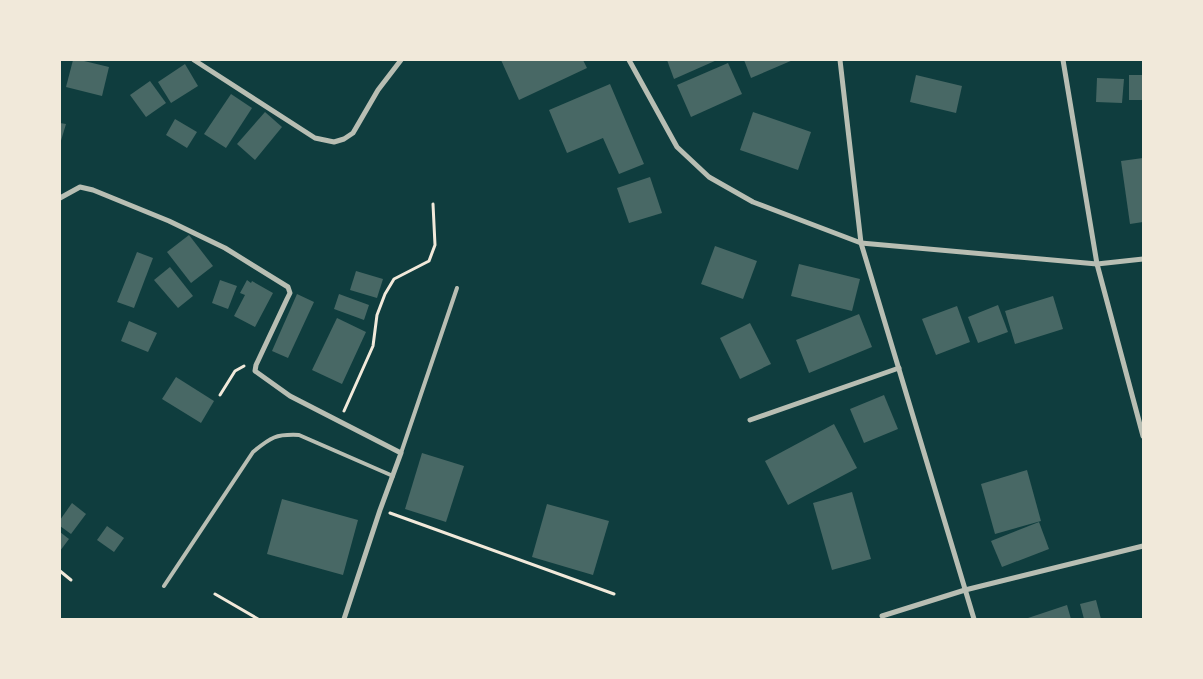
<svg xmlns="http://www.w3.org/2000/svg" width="1203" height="679" font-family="'Source Sans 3',sans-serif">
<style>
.building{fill:#486865}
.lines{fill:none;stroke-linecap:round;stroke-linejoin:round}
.path{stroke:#f1e9da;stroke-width:3}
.service{stroke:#b8beb3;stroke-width:4}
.minor{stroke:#b8beb3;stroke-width:5}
</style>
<rect width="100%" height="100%" fill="#0f3d3e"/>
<g class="building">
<polygon points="73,60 80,60 109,67 102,96 66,87"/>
<polygon points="501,60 583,60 587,68 519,100"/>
<polygon points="667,60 717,60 674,79"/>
<polygon points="744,60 793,60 751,78"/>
<polygon points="728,63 742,94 691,117 677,85"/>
<polygon points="185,64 198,86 171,103 158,82"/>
<polygon points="916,75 962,86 956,113 910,102"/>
<rect x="1129" y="75" width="14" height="25"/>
<polygon points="1097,78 1124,79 1122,103 1096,102"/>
<polygon points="150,81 166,103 146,117 130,95"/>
<polygon points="610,84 644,164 619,174 603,138 567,153 549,110"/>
<polygon points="231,94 252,108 226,148 204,134"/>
<polygon points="265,112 282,127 255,160 237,144"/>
<polygon points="753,112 811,132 798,170 740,150"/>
<polygon points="175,119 197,132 187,148 166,135"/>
<polygon points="60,123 66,124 60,144"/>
<polygon points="1143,158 1143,222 1130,224 1121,161"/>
<polygon points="650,177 662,213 629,223 617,188"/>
<polygon points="189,235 213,266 191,283 167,252"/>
<polygon points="715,246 757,261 743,299 701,284"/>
<polygon points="137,252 153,258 134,308 117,302"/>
<polygon points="799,264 860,279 852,311 791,296"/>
<polygon points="170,267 193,296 178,308 154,280"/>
<polygon points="356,271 383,279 377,298 350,290"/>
<polygon points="220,280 237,286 228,309 212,303"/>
<polygon points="247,280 251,283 252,281 273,293 255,327 234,316 245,295 240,293"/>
<polygon points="297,294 314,302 288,358 272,351"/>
<polygon points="339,294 369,305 364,320 334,309"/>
<polygon points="1053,296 1063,329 1015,344 1005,311"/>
<polygon points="998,305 1008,332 978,343 968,317"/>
<polygon points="957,306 970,342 936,355 922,319"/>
<polygon points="859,314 872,347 809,373 796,340"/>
<polygon points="337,318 366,332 342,384 312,370"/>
<polygon points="129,321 157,333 148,352 121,341"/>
<polygon points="750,323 771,364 740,379 720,338"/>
<polygon points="176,377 214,401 201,423 162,399"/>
<polygon points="884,395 898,429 864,443 850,409"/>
<polygon points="834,424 857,468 788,505 765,461"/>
<polygon points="422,453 464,466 446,522 405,509"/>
<polygon points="1027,470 1041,521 995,534 981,484"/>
<polygon points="852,492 871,559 832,570 813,503"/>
<polygon points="282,499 358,520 343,575 267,554"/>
<polygon points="72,503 86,514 71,534 60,526 60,520"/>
<polygon points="547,504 609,521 593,575 532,557"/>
<polygon points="1039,522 1049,549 1002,567 991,541"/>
<polygon points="107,526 124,538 114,552 97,540"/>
<polygon points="60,532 69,539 60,551"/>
<polygon points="1096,600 1101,619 1084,619 1080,604"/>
<polygon points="1067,605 1071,619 1025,619"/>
</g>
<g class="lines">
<g class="path">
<polyline points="220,395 235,371 244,366"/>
<polyline points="344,411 373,346 377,315 385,294 394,279 429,261 435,245 433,204"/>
<polyline points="390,513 614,594"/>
<polyline points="60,571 71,580"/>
<polyline points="215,594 258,619"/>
</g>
<g class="service">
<polyline points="401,453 457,288"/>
<path d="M164,586L253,452C271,437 276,434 299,435L393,476"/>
</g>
<g class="minor">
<polyline points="194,60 315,138 334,142 344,139 353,133 378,90 401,60"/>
<polyline points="629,60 677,147 709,177 753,202 861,243 1097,264 1143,259"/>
<polyline points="840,60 861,243 974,619"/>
<polyline points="1063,60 1097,264 1143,436"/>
<polyline points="60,198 80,187 93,190 169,221 225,248 288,287 290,293 287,299 256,365 255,371 290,396 401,453 380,510 344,619"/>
<polyline points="750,420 899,368"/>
<polyline points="882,616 965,590 1143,546"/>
</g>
</g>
<rect width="1203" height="679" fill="none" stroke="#f1e9da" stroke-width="122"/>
</svg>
